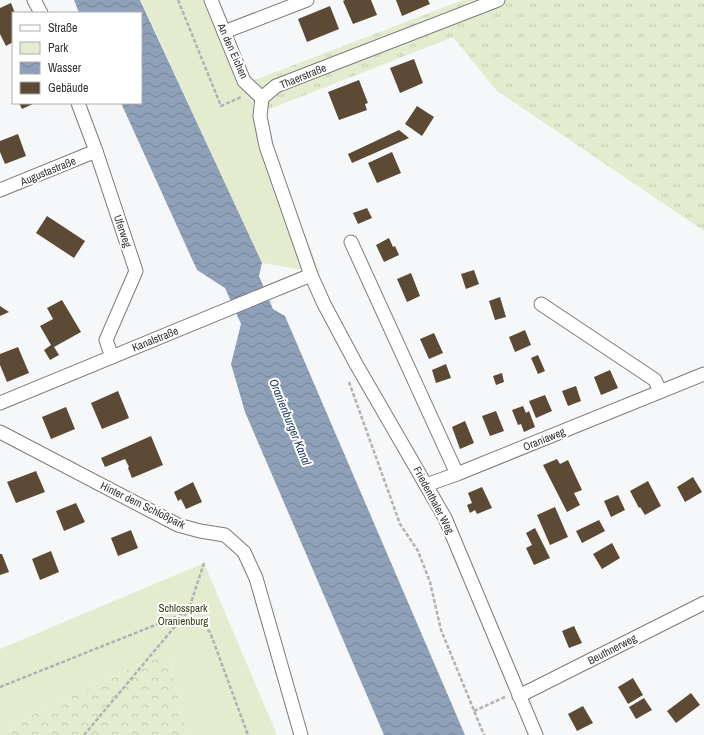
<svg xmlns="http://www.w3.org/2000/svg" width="704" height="735" font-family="'Archivo Narrow',sans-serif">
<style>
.grass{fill:url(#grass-tufts)}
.forest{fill:url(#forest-crowns)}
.green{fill:#e4ecd0}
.water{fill:url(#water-waves)}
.building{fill:#5c4a35}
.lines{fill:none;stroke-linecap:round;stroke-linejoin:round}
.street-casing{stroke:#7b7b7c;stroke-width:15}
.path{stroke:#b2b2b3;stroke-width:2.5;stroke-dasharray:4 2;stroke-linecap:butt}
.street{stroke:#fff;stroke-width:13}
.labels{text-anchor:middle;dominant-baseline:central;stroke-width:4;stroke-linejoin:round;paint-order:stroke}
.street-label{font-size:11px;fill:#353535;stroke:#fff}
.park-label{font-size:11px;fill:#343d0c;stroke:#fff}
.water-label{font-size:12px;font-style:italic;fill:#1d3a5d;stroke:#fff}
</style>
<defs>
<pattern id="grass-tufts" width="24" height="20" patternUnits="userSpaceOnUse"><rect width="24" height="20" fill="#e4ecd0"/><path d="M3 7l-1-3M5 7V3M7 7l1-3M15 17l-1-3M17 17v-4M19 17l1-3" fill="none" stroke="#c4cbb3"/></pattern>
<pattern id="forest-crowns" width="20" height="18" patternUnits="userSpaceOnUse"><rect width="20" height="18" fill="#e4ecd0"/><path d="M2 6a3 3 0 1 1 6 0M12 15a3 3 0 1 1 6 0" fill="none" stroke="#c4cbb3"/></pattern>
<pattern id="water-waves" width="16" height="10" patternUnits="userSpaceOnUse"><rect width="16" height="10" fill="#8fa1b8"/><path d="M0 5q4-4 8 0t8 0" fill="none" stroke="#768496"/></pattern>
</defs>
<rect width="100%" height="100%" fill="#f6f7f8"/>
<polygon class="grass" points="463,0 704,0 704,231 496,90 453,37 257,114 247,83"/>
<polygon class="forest" points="167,651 187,735 0,735 0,730"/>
<g class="green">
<polygon points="141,0 218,0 257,114 320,273 262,263"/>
<polygon points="204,563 277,735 187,735 167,651 0,730 0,649"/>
</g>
<polygon class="water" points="74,0 140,0 262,263 259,276 273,309 285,316 465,735 384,735 245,412 231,364 241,324 225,288 197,270 121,103 141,103 141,13 79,13"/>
<g class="building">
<polygon points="345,0 371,0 377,15 353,24 343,1"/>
<polygon points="396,0 428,0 430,4 402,16"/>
<polygon points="11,3 15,13 13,13 13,42 6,46 0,34 0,8"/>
<polygon points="330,6 339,29 307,42 298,19"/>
<polygon points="414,59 423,83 400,93 390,68"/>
<polygon points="359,80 368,103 365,104 367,110 339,120 328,92"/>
<polygon points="19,103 35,103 22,109"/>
<polygon points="417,106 434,117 422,136 405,124"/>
<polygon points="399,130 409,138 352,163 348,154"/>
<polygon points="18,134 26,156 5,164 0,152 0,141"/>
<polygon points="392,152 401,173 377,183 368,163"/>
<polygon points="367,208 372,218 358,224 353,213"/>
<polygon points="47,216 85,241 74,258 36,233"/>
<polygon points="389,238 393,247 395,246 399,255 384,262 376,245"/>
<polygon points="474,270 479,284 466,289 461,274"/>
<polygon points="411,273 420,296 407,302 397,279"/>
<polygon points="500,297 506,317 495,320 489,301"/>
<polygon points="62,300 81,332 54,347 59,355 50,360 44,350 51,345 40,326 53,319 47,308"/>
<polygon points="0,306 9,312 0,316"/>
<polygon points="525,330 531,345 515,352 509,337"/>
<polygon points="434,333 443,353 429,359 420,339"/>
<polygon points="18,347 29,373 7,382 0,365 0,354"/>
<polygon points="538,355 545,371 538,374 531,358"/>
<polygon points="446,364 451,378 436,383 432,370"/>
<polygon points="610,370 618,388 601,395 594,377"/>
<polygon points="502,373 504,382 496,385 493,376"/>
<polygon points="576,386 581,401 568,406 562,391"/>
<polygon points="118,391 129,418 102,429 91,403"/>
<polygon points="545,395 552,411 536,418 529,401"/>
<polygon points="523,406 526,413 529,411 535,427 524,432 521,424 518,425 512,410"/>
<polygon points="66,407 75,429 51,439 42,417"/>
<polygon points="496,411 504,431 490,436 482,416"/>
<polygon points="465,421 474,443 460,449 452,427"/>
<polygon points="151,436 163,465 132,478 128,468 129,467 125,459 105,467 101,458"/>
<polygon points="557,459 560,464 568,460 582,490 574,493 580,505 567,512 543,465"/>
<polygon points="36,471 45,492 16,503 7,482"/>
<polygon points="693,477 702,492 685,502 677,487"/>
<polygon points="648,481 661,506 645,515 640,507 639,508 630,491"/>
<polygon points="193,482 202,502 186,509 181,499 178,501 174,492"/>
<polygon points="482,487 492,508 477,514 475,510 470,513 467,505 472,503 468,493"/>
<polygon points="618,495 625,510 611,517 604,501"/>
<polygon points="76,503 85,522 64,531 56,511"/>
<polygon points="555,507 568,537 550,545 537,515"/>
<polygon points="599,520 605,531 582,543 576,531"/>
<polygon points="535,528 550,558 534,565 526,548 532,545 526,533"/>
<polygon points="131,530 138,548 118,556 111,538"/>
<polygon points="612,543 620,558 602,569 593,554"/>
<polygon points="51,551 59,572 40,580 32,559"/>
<polygon points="0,554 2,554 9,572 0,575"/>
<polygon points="574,626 582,643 569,648 562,631"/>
<polygon points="633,678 643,695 628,704 618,687"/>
<polygon points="691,693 700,705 676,723 667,711"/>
<polygon points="644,698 652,710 636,719 629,707"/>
<polygon points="583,706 593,723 577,731 568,714"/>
</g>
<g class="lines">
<g class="street-casing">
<g id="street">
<polyline points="34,0 41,13"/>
<polyline points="211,0 244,81 262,98"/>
<polyline points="498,0 276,86 262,98 260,116 266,146 311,275 324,304 356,364 445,518 536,735"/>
<polyline points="224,32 307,0"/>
<polyline points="78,103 96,151 136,271 106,340 112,357"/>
<polyline points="0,190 96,151"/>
<polyline points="351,242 457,474"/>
<polyline points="541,304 655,380 660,391"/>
<polyline points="0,403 311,275"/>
<polyline points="0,432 178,525 200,531 225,535 244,552 256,578 301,735"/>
<polyline points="426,485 457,474 704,374"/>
<polyline points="519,696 704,603"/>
</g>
</g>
<g class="path">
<polyline points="178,0 221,106 241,97"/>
<polyline points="349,382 400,524 418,551 430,582 441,630 484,735"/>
<polyline points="204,563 188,612 210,632 248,735"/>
<polyline points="0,687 188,612"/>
<polyline points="474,711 505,697"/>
<polyline points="84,735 187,612"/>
</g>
<use href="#street" class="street"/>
</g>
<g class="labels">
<g class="street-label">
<text transform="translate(233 51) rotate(66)">An den Eichen</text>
<text transform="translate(303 76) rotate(-22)">Thaerstraße</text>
<text transform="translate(48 171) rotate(-22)">Augustastraße</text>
<text transform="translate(123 231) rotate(71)">Uferweg</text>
<text transform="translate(155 339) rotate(-22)">Kanalstraße</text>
<text transform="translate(544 439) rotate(-22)">Oraniaweg</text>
<text transform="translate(434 500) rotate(62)">Friedenthaler Weg</text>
<text transform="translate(143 505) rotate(26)">Hinter dem Schloßpark</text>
<text transform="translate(612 649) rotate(-27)">Beuthnerweg</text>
</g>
<g class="park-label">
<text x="183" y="608">Schlosspark<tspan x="183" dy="13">Oranienburg</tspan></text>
</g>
<g class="water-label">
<text transform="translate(290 422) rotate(68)">Oranienburger Kanal</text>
</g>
</g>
<rect x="12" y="12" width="130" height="92" fill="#ffffff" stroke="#aeaeae"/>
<rect x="20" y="25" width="20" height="6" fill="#ffffff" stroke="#aeaeae"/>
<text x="48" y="32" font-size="12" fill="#353535">Straße</text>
<rect x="20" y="42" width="20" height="12" fill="#e4ecd0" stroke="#aeaeae"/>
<text x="48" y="52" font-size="12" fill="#353535">Park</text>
<rect x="20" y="62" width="20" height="12" fill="url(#water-waves)" stroke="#aeaeae"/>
<text x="48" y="72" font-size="12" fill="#353535">Wasser</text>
<rect x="20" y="82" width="20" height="12" fill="#5c4a35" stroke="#aeaeae"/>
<text x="48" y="92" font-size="12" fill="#353535">Gebäude</text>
</svg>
